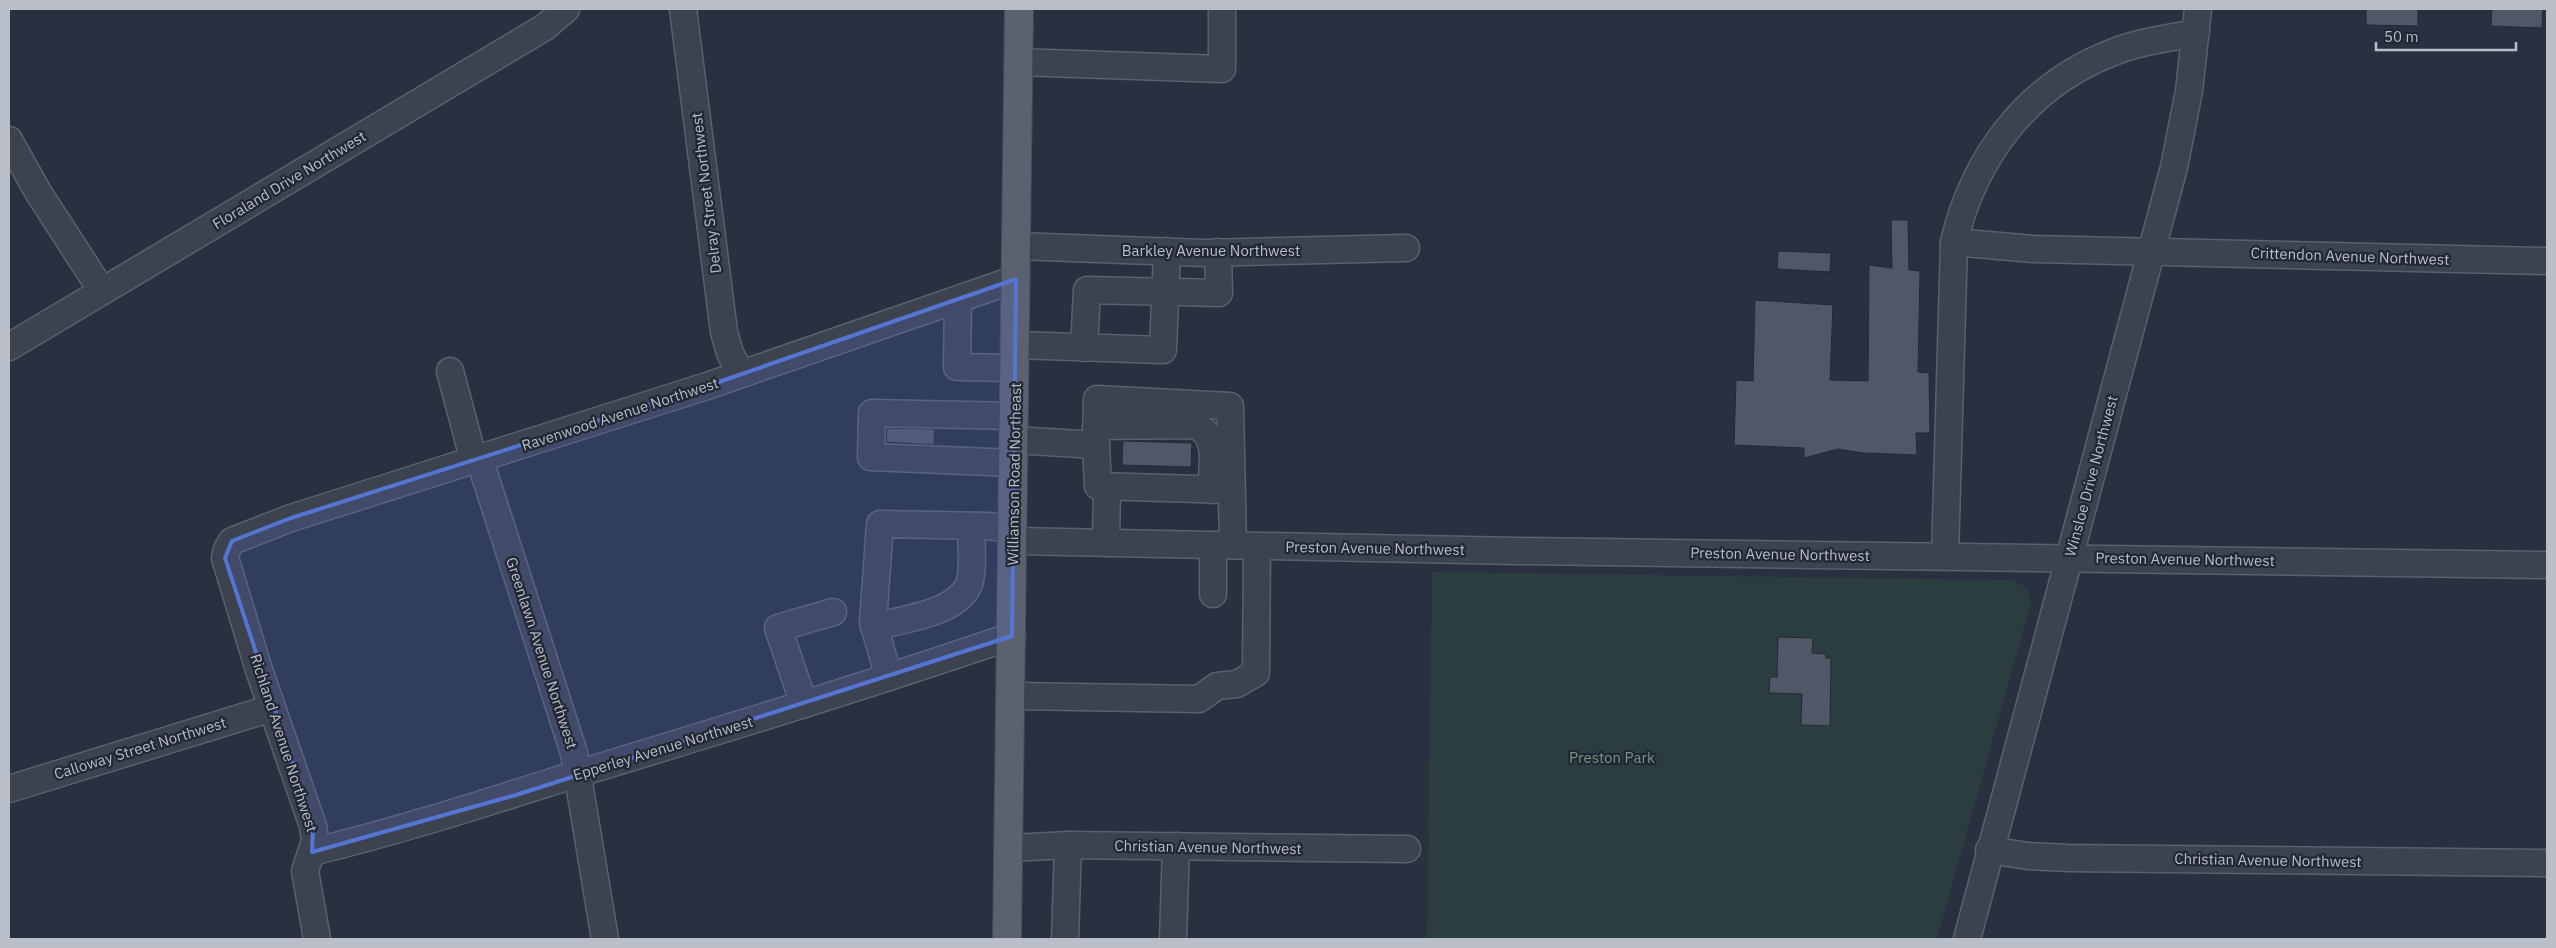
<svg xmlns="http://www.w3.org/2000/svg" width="2556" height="948" font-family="'IBM Plex Sans',sans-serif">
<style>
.green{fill:#2c3d41}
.building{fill:#505767;stroke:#242936}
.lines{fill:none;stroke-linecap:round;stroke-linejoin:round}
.minor-casing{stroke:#5b606c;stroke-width:29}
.major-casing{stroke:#474b58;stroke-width:30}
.minor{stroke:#3d424f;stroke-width:26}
.major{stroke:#5b616f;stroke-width:28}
.marked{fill:#5475d3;fill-opacity:0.2;stroke:#5475d3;stroke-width:4;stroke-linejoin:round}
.labels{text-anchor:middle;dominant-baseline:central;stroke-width:4.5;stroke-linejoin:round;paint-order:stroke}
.street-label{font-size:15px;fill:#babec9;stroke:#222734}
.park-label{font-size:15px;fill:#739880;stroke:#222734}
</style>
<rect width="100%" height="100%" fill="#29303f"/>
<polygon class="green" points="1432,572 2012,580 2027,588 2031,603 1937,939 1427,939"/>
<g class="building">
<polygon points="2366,9 2418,9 2418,26 2366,25"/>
<polygon points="2492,9 2543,9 2542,28 2491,26"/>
<polygon points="1891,220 1908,220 1909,270 1920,271 1918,372 1929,373 1930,433 1916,433 1917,455 1863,453 1838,449 1804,458 1804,448 1734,445 1736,380 1753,381 1755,300 1833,305 1830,380 1868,381 1869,265 1892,268"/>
<polygon points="1778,251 1831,253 1830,272 1777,269"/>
<polygon points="887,428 935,429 934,445 886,442"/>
<polygon points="1123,441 1192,443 1191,467 1122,465"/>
<polygon points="1778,637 1813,638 1812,653 1826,654 1826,658 1831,658 1830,726 1801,725 1802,694 1769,693 1770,677 1777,677"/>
</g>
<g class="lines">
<g class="minor-casing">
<g id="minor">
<polyline points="683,9 724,332 730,353 741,374"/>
<polyline points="1018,62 1222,69 1222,9"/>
<polyline points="9,140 38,192 102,291"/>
<polyline points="1954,242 2034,249 2547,261"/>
<polyline points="1017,246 1204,253 1406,248"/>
<polyline points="958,300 957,367 1015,368"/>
<polyline points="1015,345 1163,350 1167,251"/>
<polyline points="9,347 545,27 566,9"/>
<polyline points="1084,348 1087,290 1219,293 1218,252"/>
<polyline points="450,371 471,450 483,470 574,753 605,939"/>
<path d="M1096,426L1194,425C1220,434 1212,467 1211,490"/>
<polyline points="1014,440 1096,445 1097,399 1230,406 1233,545"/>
<polyline points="1096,445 1098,486 1231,490"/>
<polyline points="1014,463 871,457 872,413 1014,416"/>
<polyline points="1013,541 1516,551 2547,565"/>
<polyline points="1106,543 1107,487"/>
<polyline points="1213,545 1213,594"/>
<path d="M1945,556L1954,242C1974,157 2027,86 2111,53C2138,42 2168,38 2196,33"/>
<path d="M874,627C902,619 957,614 969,584C974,572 971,540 971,526"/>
<polyline points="889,677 873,622 880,524 987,526 1013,529"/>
<polyline points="1011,696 1199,699 1217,686 1237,684 1256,673 1257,546"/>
<polyline points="804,704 778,628 833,612"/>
<polyline points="9,789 272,708"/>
<polyline points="1009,848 1068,845 1407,849"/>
<polyline points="1989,850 2028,856 2069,858 2547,863"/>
<path d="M312,852C403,830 491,801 580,773C725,729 869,685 1012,636"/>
<polyline points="317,939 305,871 315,841 313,826 259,670 225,558 227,549 232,541 291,518 707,386 1016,279"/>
<polyline points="1065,939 1068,845"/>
<polyline points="1173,939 1176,846"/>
<polyline points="1967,939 2174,167 2189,91 2198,9"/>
</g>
</g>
<g class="major-casing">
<polyline id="major" points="1007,939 1019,9"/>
</g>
<use href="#minor" class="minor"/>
<use href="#major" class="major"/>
</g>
<path class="marked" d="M1016,279L1012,636L516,795L312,852L313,826L225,558L232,541L291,518L707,386Z"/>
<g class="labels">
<g class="street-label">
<text transform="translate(289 180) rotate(-31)">Floraland Drive Northwest</text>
<text transform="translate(706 193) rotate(-97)">Delray Street Northwest</text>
<text x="1211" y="250">Barkley Avenue Northwest</text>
<text transform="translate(2350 256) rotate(2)">Crittendon Avenue Northwest</text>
<text transform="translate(620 414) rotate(-18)">Ravenwood Avenue Northwest</text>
<text transform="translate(1014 474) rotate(-89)">Williamson Road Northeast</text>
<text transform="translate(2091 476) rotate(-75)">Winsloe Drive Northwest</text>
<text transform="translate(1375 548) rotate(1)">Preston Avenue Northwest</text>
<text transform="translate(1780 554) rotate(1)">Preston Avenue Northwest</text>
<text transform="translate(2185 559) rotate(1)">Preston Avenue Northwest</text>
<text transform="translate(542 653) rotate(72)">Greenlawn Avenue Northwest</text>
<text transform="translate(284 743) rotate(72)">Richland Avenue Northwest</text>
<text transform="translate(140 748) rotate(-17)">Calloway Street Northwest</text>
<text transform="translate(663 748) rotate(-17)">Epperley Avenue Northwest</text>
<text transform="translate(1208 847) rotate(1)">Christian Avenue Northwest</text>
<text transform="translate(2268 860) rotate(1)">Christian Avenue Northwest</text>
</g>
<g class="park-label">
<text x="1612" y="757">Preston Park</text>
</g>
</g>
<rect width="2556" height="948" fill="none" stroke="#babec9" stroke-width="20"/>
<path d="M2376 42v8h140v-8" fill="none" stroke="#babec9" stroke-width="2.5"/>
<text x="2384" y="42" font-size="15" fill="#babec9" stroke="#222734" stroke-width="4" paint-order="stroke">50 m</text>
</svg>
